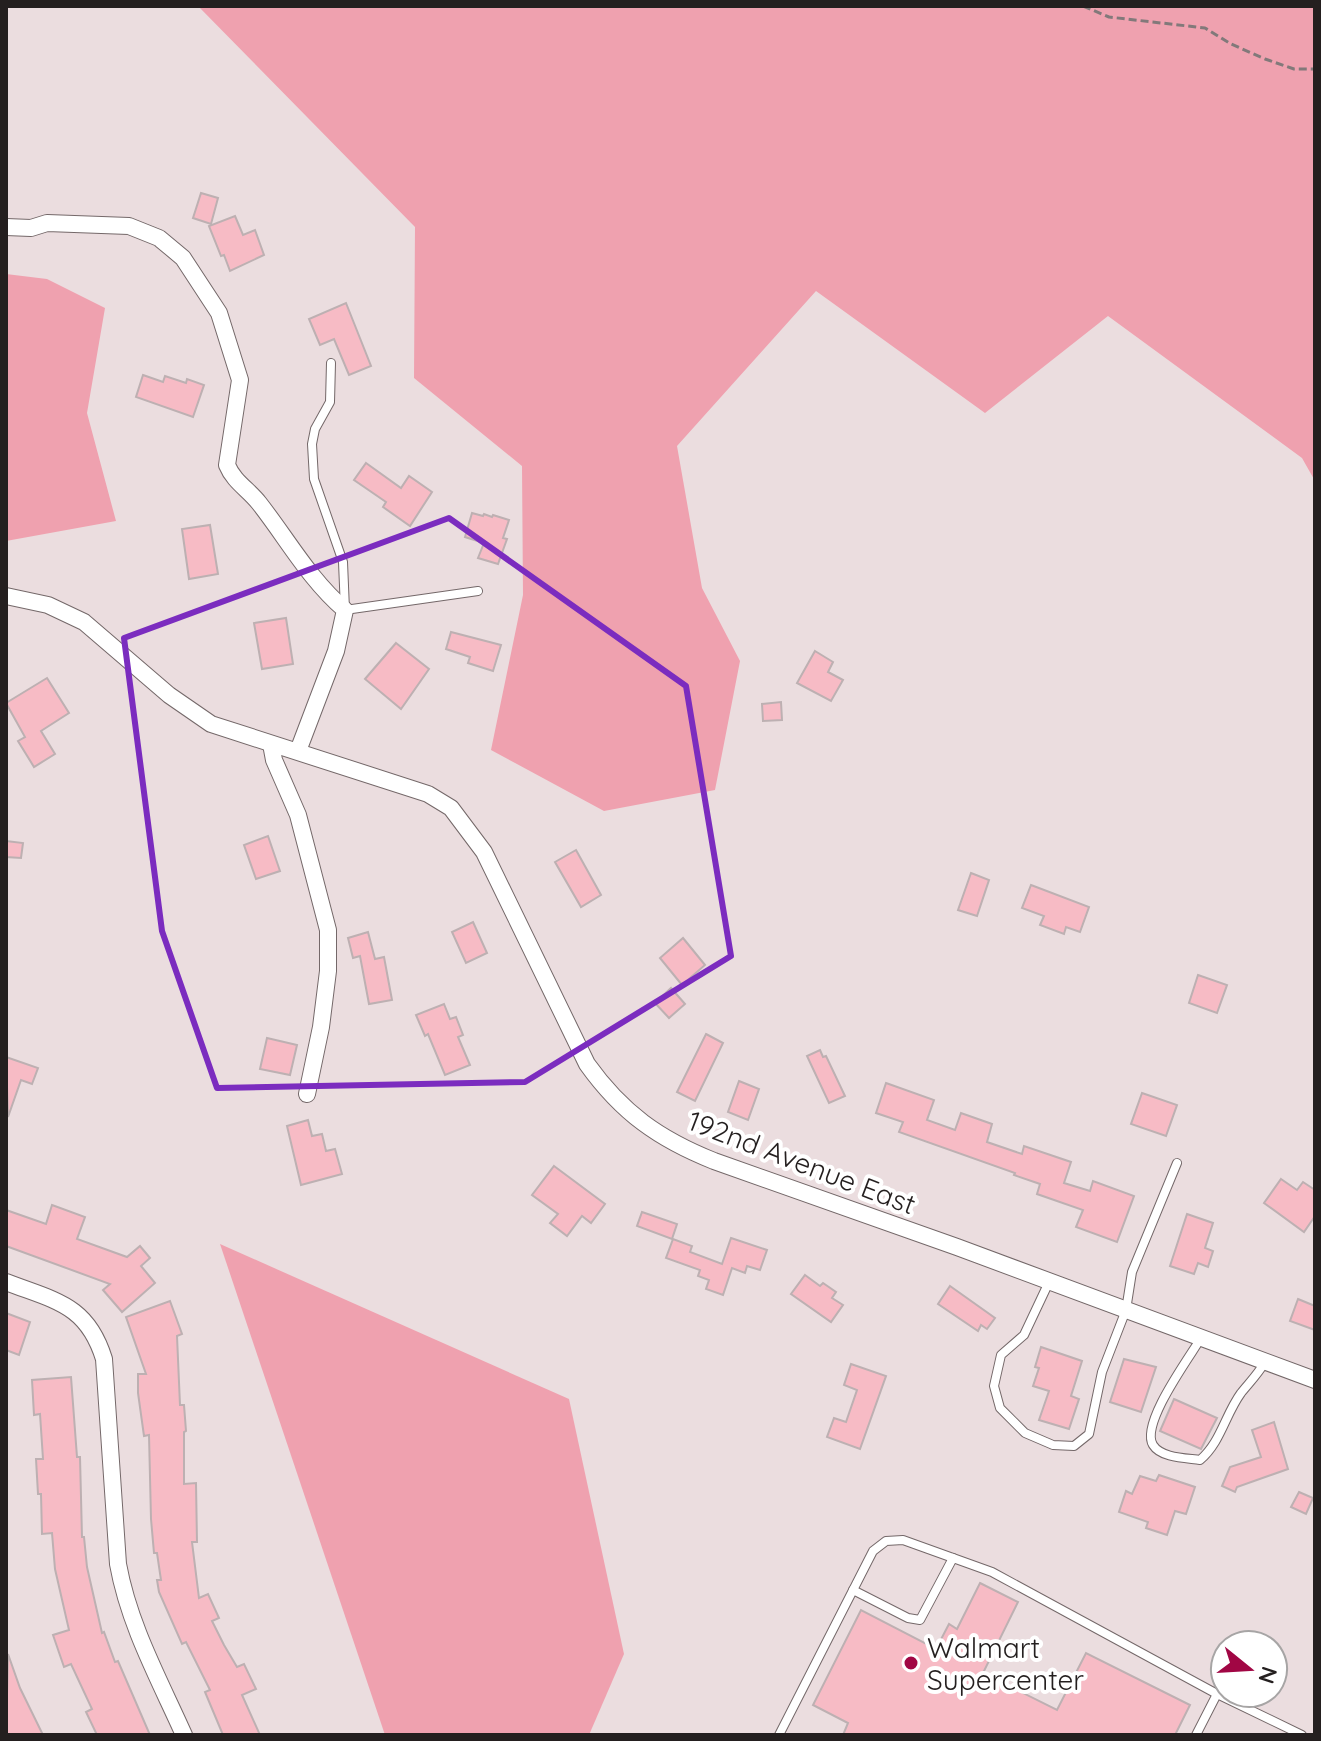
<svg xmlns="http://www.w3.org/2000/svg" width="1321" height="1741" font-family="Quicksand,sans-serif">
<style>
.green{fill:#efa1af}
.building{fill:#f7bbc5;stroke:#bdb0b2;stroke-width:2}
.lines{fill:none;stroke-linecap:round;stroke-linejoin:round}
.lane-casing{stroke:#746869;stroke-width:10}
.street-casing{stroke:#746869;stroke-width:18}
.path{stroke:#82797a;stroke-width:3;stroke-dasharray:8 4;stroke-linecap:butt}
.lane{stroke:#fff;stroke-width:8}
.street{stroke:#fff;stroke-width:16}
.marked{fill:none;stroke:#7b2cbf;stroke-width:6;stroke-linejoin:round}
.poi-dot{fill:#a10644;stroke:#fff;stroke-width:3}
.labels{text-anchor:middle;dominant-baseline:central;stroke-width:8;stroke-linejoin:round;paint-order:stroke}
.street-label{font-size:28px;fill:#241f1f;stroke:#fff}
.poi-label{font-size:28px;fill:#241f1f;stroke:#fff;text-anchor:start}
</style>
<rect width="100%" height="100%" fill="#ebdddf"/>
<g class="green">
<polygon points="198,6 1315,6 1315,481 1302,458 1108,316 985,413 816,291 677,446 702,588 740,661 715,790 604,811 491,750 523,595 522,466 414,378 415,227"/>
<polygon points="6,274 47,279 105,308 87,413 116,521 6,541"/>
<polygon points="220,1244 569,1399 624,1654 589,1735 385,1735"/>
</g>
<g class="building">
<polygon points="201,193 218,198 211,224 193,218"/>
<polygon points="235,216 243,235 255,230 264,255 230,271 224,255 221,256 209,226"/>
<polygon points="346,303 371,366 349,375 334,339 320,345 309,319"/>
<polygon points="143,375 163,382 165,376 186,383 187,379 204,385 193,417 136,397"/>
<polygon points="366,463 401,488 409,476 432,492 410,526 383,507 386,502 354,480"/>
<polygon points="472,513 483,516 484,514 492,517 493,515 509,520 503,538 507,539 498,564 478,558 484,543 465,537"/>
<polygon points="210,525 218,574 189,579 182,529"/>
<polygon points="286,618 293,664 262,669 254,623"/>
<polygon points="451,632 501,645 493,671 468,663 470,657 446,649"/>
<polygon points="396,643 429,669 401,709 365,679"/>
<polygon points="815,651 833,662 828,672 843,680 831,701 797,683"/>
<polygon points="47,678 69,713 41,731 55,754 34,767 18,741 25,737 6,703"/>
<polygon points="781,702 782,720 763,721 762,704"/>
<polygon points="268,836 280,871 256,879 244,845"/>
<polygon points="6,841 23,843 21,858 6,857"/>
<polygon points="576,850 601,895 581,907 555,862"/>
<polygon points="971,873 989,880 977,916 958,910"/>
<polygon points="1031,885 1089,907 1080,932 1066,927 1064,934 1040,925 1044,916 1022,908"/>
<polygon points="473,922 487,953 466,963 452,932"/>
<polygon points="368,932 375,959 384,957 392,1000 369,1004 360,956 353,958 348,938"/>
<polygon points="683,938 705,965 682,985 660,958"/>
<polygon points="1198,975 1227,985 1217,1013 1189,1003"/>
<polygon points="671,988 685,1004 669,1018 655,1003"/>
<polygon points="444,1004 450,1019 456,1017 463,1035 458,1037 470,1065 445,1075 428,1034 425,1036 416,1015"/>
<polygon points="706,1034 723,1043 695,1101 677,1092"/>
<polygon points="267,1038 297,1045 290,1075 260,1069"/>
<polygon points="820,1050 823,1057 826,1056 845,1096 829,1103 807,1056"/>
<polygon points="6,1057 38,1068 32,1084 21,1080 8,1117"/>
<polygon points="739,1081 759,1089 748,1120 728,1112"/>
<polygon points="886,1083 934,1100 927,1120 955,1130 961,1113 992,1124 987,1142 1022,1154 1024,1146 1071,1162 1064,1183 1090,1191 1093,1181 1134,1196 1117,1242 1076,1227 1083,1210 1037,1194 1040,1184 1014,1175 1015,1173 899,1132 903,1122 876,1113"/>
<polygon points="1142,1093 1177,1105 1166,1136 1131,1124"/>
<polygon points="308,1120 312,1136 322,1134 326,1151 335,1149 342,1174 301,1185 287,1126"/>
<polygon points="554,1166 605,1204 591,1223 582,1216 567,1236 550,1223 558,1214 532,1195"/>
<polygon points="1281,1179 1297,1190 1303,1182 1315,1190 1315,1216 1304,1232 1264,1203"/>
<polygon points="52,1205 85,1217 77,1239 127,1257 140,1246 150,1258 141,1266 155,1283 122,1312 103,1290 110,1284 6,1246 6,1210 46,1224"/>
<polygon points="642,1212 677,1224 672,1239 637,1226"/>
<polygon points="1187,1214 1213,1223 1205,1248 1213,1251 1208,1267 1198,1263 1194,1274 1170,1266"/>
<polygon points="731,1238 767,1250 760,1270 747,1266 745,1273 732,1268 723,1295 706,1289 709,1280 698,1276 700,1270 666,1258 673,1239 692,1246 690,1252 722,1264"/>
<polygon points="805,1275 820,1286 823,1283 836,1292 832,1298 843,1305 831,1322 791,1294"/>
<polygon points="950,1286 995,1318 987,1329 981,1325 978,1331 938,1304"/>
<polygon points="1298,1299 1315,1306 1315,1330 1290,1321"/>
<polygon points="170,1301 182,1334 177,1336 180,1405 184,1405 186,1431 184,1432 184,1484 196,1483 197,1542 192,1542 199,1598 208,1594 219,1618 212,1621 224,1645 237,1667 244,1664 256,1689 242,1695 260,1735 223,1735 205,1692 210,1690 186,1642 182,1644 159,1592 157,1580 161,1580 157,1553 154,1553 151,1519 149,1435 144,1436 138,1393 138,1374 146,1374 126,1317"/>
<polygon points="6,1313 30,1322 19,1355 6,1350"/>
<polygon points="1041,1347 1082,1361 1071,1396 1079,1399 1069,1429 1039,1420 1049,1391 1033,1386 1039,1368 1035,1367"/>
<polygon points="1124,1359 1156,1367 1141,1412 1110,1402"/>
<polygon points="851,1364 886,1376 860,1449 827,1437 834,1418 846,1422 857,1390 844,1385"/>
<polygon points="71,1377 77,1457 80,1457 82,1537 84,1537 87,1567 102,1633 104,1632 115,1662 118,1661 150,1735 97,1735 86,1712 92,1709 71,1664 64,1667 53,1635 69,1630 55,1569 52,1533 42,1534 41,1494 38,1494 36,1459 43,1459 40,1414 34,1415 32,1380"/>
<polygon points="1174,1399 1217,1418 1201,1449 1160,1431"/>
<polygon points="1274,1422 1288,1469 1237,1487 1235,1492 1222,1486 1230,1467 1261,1457 1252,1430"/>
<polygon points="1159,1475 1195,1487 1186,1514 1175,1511 1167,1535 1146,1528 1148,1522 1119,1512 1126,1491 1132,1494 1140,1476 1156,1481"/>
<polygon points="1299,1492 1313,1498 1306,1514 1291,1507"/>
<polygon points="980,1583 1018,1602 983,1673 1057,1710 1086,1653 1190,1705 1175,1735 843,1735 848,1723 813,1705 861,1610 936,1649 949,1624 957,1629"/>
<polygon points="8,1654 20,1688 43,1735 6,1735"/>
</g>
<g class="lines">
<g class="lane-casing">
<g id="lane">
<polyline points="331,363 330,402 315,429 312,444 314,479 343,562 345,610 478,591"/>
<polyline points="1049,1282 1024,1335 1001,1355 994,1386 1000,1408 1025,1433 1053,1445 1074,1446 1089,1434 1102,1372 1126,1310 1132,1272 1177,1163"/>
<path d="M1201,1338C1189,1358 1140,1424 1153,1445C1161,1458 1186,1458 1200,1460C1221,1442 1225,1415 1241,1393C1249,1383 1258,1374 1265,1362"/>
<polyline points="853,1590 908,1618 920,1620 953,1558"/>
<polyline points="779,1735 873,1551 886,1541 903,1540 992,1572 1217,1694"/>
<polyline points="1196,1735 1217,1694 1302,1735"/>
</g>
</g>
<g class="street-casing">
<g id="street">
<path d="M6,227L31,228L47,223L129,226L159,238L183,258L219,313L240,380L227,465C234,482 248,489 259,503C288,540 309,579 345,610L336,651L298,751"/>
<path d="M6,596L48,605L84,622L169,695L211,724L428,794L451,808L484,852L587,1064C622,1113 659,1139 714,1161L957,1247L1315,1380"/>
<polyline points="271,744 274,760 298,815 328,930 328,971 321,1027 307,1094"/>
<path d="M6,1282C55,1301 87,1304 104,1359L118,1564C129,1625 159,1679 184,1735"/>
</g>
</g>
<polyline class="path" points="1083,6 1109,17 1205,28 1231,44 1265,59 1294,69 1315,69"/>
<use href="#lane" class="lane"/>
<use href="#street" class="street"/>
</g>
<path class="marked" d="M449,518L686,686L731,956L525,1082L217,1088L162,931L124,638Z"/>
<circle class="poi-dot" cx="911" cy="1663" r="8"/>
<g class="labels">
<g class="street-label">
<text transform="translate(802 1162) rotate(21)">192nd Avenue East</text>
</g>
<g class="poi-label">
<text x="927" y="1647">Walmart<tspan x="927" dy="32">Supercenter</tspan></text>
</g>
</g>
<rect width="1321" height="1741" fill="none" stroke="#241f1f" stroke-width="16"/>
<g transform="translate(1249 1669) rotate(108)"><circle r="38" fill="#ffffff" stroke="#a7a5a5" stroke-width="2"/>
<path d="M0-6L14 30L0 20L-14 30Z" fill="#a10644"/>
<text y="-12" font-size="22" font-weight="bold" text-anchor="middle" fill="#241f1f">N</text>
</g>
</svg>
